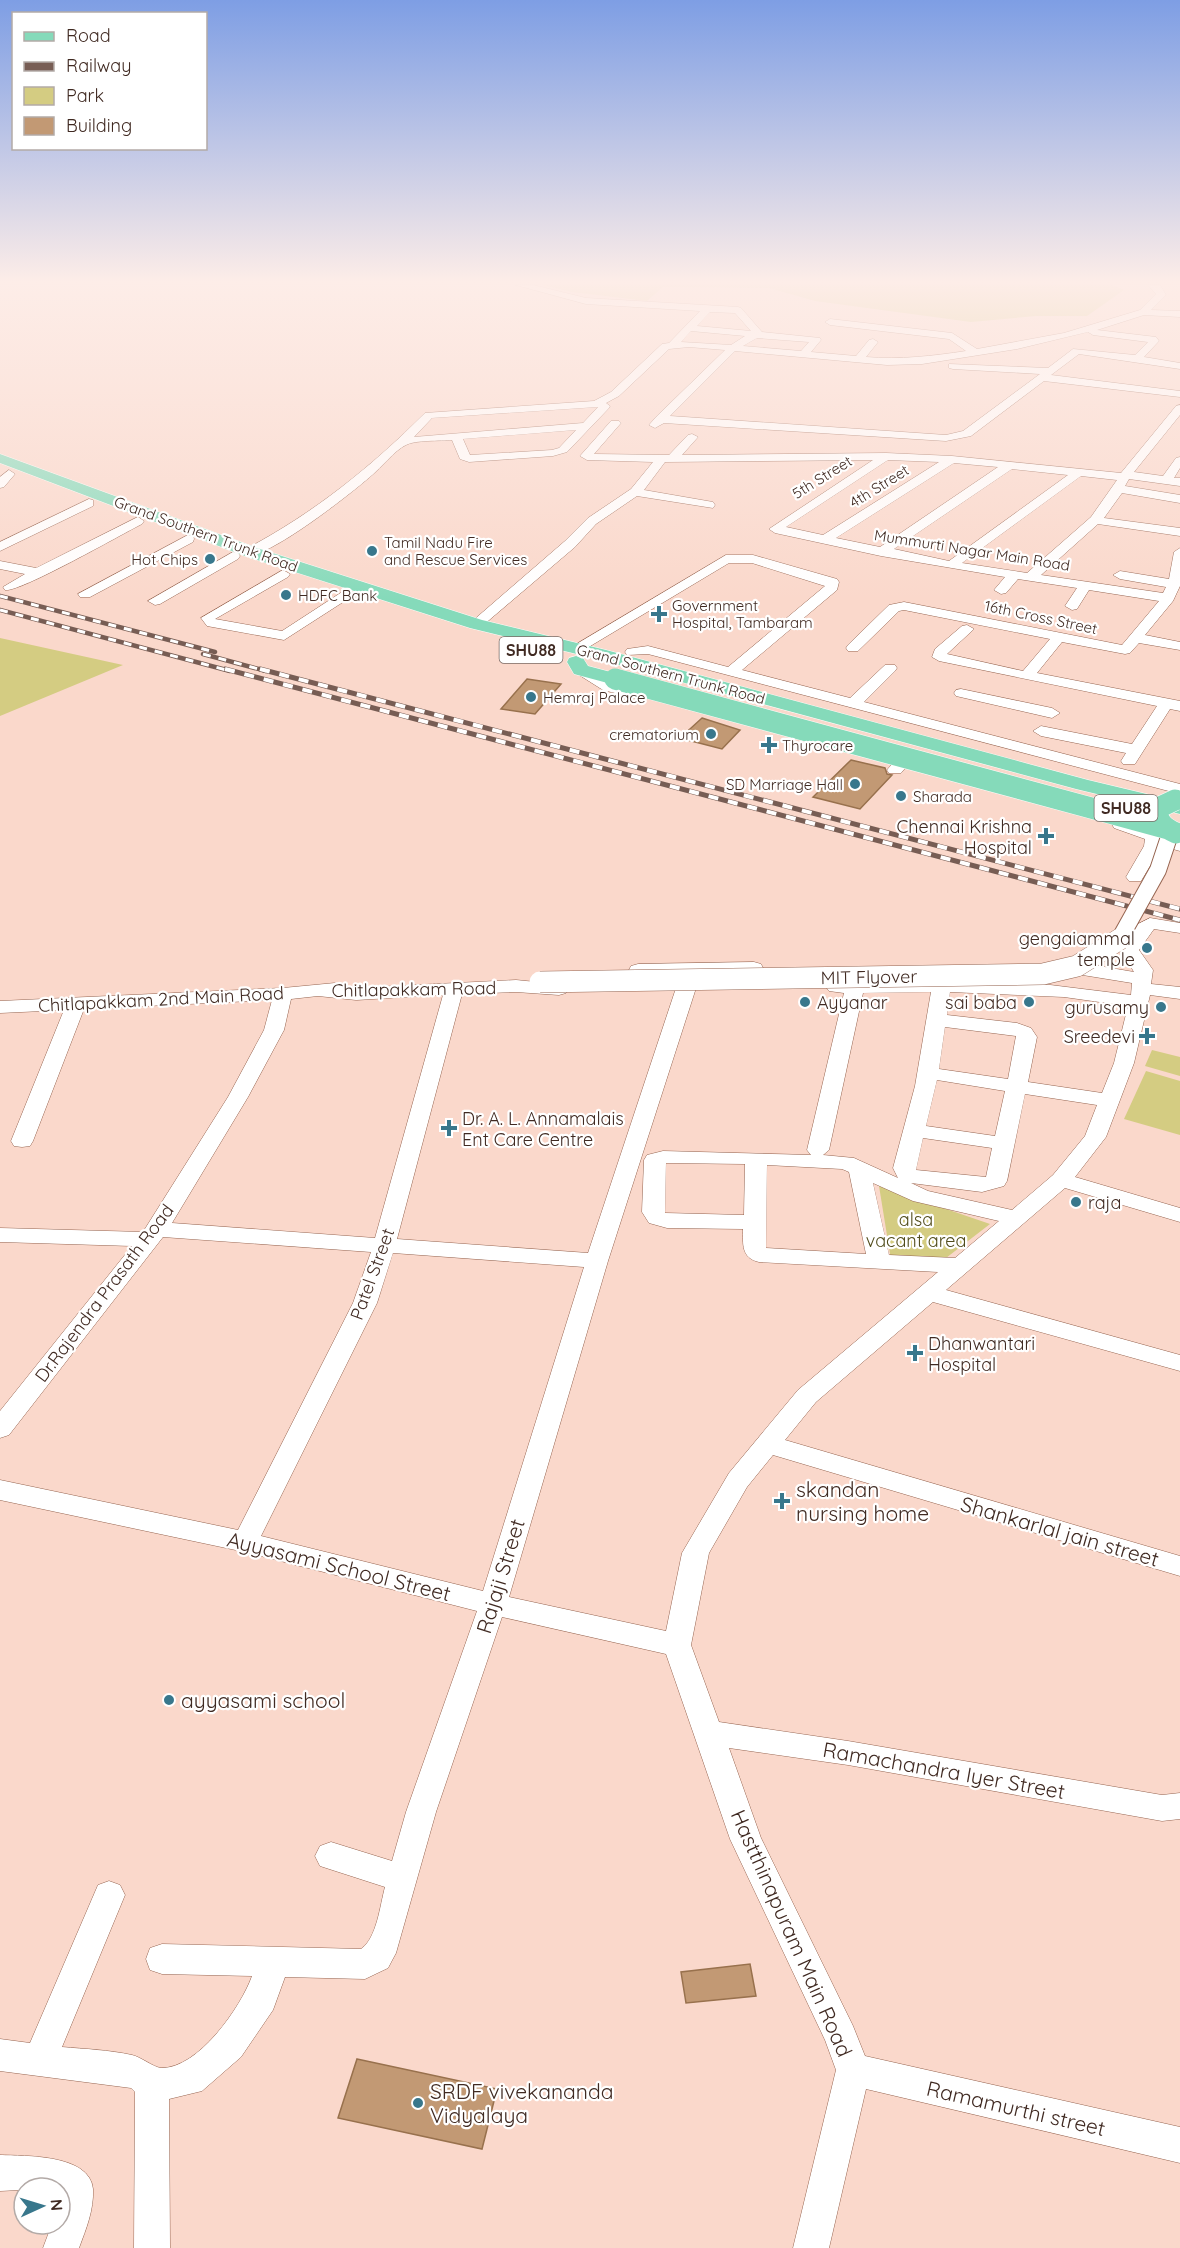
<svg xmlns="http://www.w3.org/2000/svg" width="1180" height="2248" font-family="Quicksand,sans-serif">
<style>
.green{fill:#d4cc82}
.building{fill:#c29974;stroke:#98714d;stroke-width:1.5}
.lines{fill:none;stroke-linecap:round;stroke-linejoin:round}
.minor-casing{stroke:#966551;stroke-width:1}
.major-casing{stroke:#fff;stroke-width:1}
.minor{fill:#fff;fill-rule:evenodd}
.major{fill:#85daba;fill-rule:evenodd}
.rail-far1-casing{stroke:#775d54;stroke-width:4.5}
.rail-casing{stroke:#775d54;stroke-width:5}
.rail-far1{stroke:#fff;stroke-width:3;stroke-dasharray:8;stroke-linecap:butt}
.rail{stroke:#fff;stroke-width:4;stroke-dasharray:10;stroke-linecap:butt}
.minor-bridge-far1-casing{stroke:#966551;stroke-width:18;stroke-linecap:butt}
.minor-bridge-casing{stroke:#966551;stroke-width:22;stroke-linecap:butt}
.major-bridge-casing{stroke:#fff;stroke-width:22;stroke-linecap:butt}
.minor-bridge-far1{stroke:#fff;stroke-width:16}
.minor-bridge{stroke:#fff;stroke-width:21}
.major-bridge{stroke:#85daba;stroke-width:21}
.poi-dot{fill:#38778c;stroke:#fff;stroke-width:2}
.labels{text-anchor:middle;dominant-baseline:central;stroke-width:4.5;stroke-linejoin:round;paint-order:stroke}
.far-street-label{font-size:15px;fill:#402a22;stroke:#fff}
.far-poi-label{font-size:15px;fill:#402a22;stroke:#fff;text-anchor:start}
.shield{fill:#fff;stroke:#796a64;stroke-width:1.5}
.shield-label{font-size:16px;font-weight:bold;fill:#402a22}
.poi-label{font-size:18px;fill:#402a22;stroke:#fff;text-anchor:end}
.street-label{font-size:18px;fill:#402a22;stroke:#fff}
.park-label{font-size:18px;fill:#514c1b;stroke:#fff}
.near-poi-label{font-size:21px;fill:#402a22;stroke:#fff;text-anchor:start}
.near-street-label{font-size:21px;fill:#402a22;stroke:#fff}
</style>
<rect width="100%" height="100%" fill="#fad8cb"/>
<g class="green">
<polygon points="542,285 1113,285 1124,290 1087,316 1036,316 971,322 815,301 769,288 663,287 647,301 572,292"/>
<polygon points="0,638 123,665 0,716"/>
<polygon points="1152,1050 1180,1057 1180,1076 1145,1066"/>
<polygon points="1146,1071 1180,1081 1180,1135 1124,1119"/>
<polygon points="879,1186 990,1224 946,1258 891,1260"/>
</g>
<g class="building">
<polygon points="527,679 561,684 535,714 501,709"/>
<polygon points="702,718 740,730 722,749 680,738"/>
<polygon points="851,760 885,768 887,774 892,775 860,809 813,797"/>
<polygon points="750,1964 756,1996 686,2003 681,1972"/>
<polygon points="357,2059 497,2089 482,2149 338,2118"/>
</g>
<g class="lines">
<g class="minor-casing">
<g id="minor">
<path d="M516,285H533L586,298L738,307L741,308L762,332L820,338L821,340L811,352L856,356L869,340L873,339L878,342L866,357C900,360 932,356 966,351L949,339L830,325L825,322L830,319L952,333L977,349L1064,333L1140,310L1156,294L1148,285H1160L1166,295L1151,310L1180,311V317L1144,315L1097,330L1156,337L1159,341L1144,357L1180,363V369L1079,354L1051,375L1180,391V397L1044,381L971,436L946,441L664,423L655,428L649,425L656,417L725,350L689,347L669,349L619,396L606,403L610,406L609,408L567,452L553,456L469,462L460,459L452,440C441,441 414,440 406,445C395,450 381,468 371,476C353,492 267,560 246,555L245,552L246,549C314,513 371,467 425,413L594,401L611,392L662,344L669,343L700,311L586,304ZM710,312L735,313L751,331L697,326ZM691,331L745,336L731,345L681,342ZM1088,332L1093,335L1148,342L1135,355L1073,349L1048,368L949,364V368L953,369L1040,374L963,431L946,435L670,416L735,351L887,365L922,364L1017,349ZM757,338L809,342L801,351L743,346ZM598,407L583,423L414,437L432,418ZM576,430L559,448L552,450L470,455L463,439Z"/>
<path d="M1180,405V415L1134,472L1163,476L1176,458L1180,457V468L1174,478H1180V486L1129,479L1125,486L1180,495V503L1122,493L1104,518L1180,528V536L1098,524L1041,575L1163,593L1166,587L1120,579L1113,575L1120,571L1169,579L1174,552L1180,548V586L1173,601L1145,635L1180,642V650L1139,643L1130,653L1125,654L1062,642L1037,673L1180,701V711L1170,709L1135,764H1123L1121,761L1126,753L1041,736L1033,731L1041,726L1132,744L1157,706L939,661L932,657L935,649L962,626L967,625L974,629L947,654L1023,671L1050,639L904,610L899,611L858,651H848L846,648L848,645L889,605L904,602L1122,645L1159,601L1089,590L1077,609L1072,610L1065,606L1077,588L1018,579L1006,593L1001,594L994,590L1005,577L881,556L775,533L769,529L873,460L665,462L644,490L713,502L715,505L713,508L637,496L596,524L575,547L481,627H471L469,624L565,541L588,518L631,489L653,462L587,460L580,456L611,421H619L621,423L594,454L669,455L688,435L692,434L698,437L682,455L886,453L952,456L1121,473L1176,406ZM888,460L939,462L823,535L786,527ZM954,463L998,467L880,547L836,538ZM1012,469L1068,475L949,561L894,549ZM1081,476L1117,480L1091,517L1027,573L962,563Z"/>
<polygon points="9,470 15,474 4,487 0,488 0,477"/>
<polygon points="89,499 93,500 93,506 0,551 0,542"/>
<path d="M138,517L144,521L142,524C122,534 19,593 5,590L3,587L25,574L0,569V561L36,568Z"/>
<polygon points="188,535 193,536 194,539 193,542 90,597 80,597 78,594"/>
<polygon points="233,552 238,553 240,556 238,559 160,604 155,605 148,601"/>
<polygon points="726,555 753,555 837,579 839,582 837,590 742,670 850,698 885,665 895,665 897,668 895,671 864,702 1180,784 1180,794 648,654 627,655 625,652 627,649 648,646 728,667 825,586 752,563 729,563 582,651 577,652 570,648"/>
<polygon points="283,570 290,574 288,577 215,619 282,631 342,592 352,592 354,595 284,640 207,626 201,618"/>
<polygon points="581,666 613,684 640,691 642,694 635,698 603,690 576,673 574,670"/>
<polygon points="961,689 1052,708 1060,713 1052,718 956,696 954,693 956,690"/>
<polygon points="899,761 905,763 907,766 901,773 889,773 887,770 893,763"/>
<polygon points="1120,819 1180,840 1180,851 1162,846 1141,881 1129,881 1126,877 1144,846 1145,839 1114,828 1112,824"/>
<path d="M1150,918L1180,923V933L1154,929L1139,950L1153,970L1151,984L1180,987V999L1150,995L1134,1063L1106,1137L1075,1177L1180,1208V1222L1065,1188L946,1290L1180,1355V1371L933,1302L816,1402L785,1440L1180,1556V1576L773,1455L747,1487L709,1553L691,1645L719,1722L848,1741L1162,1795L1180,1793V1819L1162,1821L848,1765L729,1748L761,1838L853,2026L865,2056L1180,2127V2163L866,2089L829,2248H793L836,2070L825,2040L730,1839L666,1654L502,1617L436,1812L396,1953L388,1968L365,1979L285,1977L273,2010L241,2057L202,2091L169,2099L170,2248H134L135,2092L131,2088L0,2071V2039L30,2043L98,1885L109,1881L120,1885L125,1895L62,2047C85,2049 109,2050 132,2055C141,2057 153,2067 161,2068C198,2069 241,2007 252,1976L162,1974L150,1970L146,1959L150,1948L162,1944L361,1949C377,1938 380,1905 385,1887L320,1866L315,1856L320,1846L331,1842L392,1861L406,1812L477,1611L245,1552L0,1500V1480L238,1530L353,1303L371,1252L163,1237L9,1435L0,1438V1411L132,1246L0,1242V1228L143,1232L228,1097L264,1030L272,1000L84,1009L33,1141L30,1146L22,1147L14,1146L11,1141L64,1010L0,1013V1001L283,988L335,983L344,987L356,988L516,980L566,985L569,989L566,993L559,995L516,992L462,994L397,1239L588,1253L676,988L679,984H693L696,988L608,1261L509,1597L666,1631L682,1553L729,1473L798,1390L938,1272L759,1262C741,1258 743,1244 743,1229L667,1228L649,1223L642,1212L644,1160L647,1155L663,1151L811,1155L807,1150L844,993L829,991L826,987L829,983L950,980L1026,982L1131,995L1132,983L1064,972L1057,970L1055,966L1057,962L1064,960L1134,972L1121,950L1138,924ZM931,992L915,1086L893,1168L898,1178L854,1158L823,1155L829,1150L863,993ZM950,992L1064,997L1128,1006L1114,1063L1102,1093L1028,1082L1037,1037L1031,1028L1017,1023L947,1015ZM443,995L375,1238L172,1223L248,1097L284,1030L291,999L318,996L356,1000ZM945,1027L1016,1036L1008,1079L939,1069ZM937,1080L1005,1091L995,1136L926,1126ZM1025,1094L1097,1105L1085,1136L1053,1175L1012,1210L928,1191L911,1183L982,1192L1004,1186L1007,1181ZM923,1138L992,1148L986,1177L916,1170ZM666,1163L745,1164L744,1215L665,1213ZM767,1165L842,1169L849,1172L866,1254L766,1248ZM873,1183L913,1201L999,1221L955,1258L889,1255ZM393,1253L584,1267L483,1591L261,1536L377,1303Z"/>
<polygon points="754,962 761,964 763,968 761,972 638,976 631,974 629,970 631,966 638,964"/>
<path d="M0,2155C25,2156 90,2154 93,2189C94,2210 86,2229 79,2248H43L52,2224H60V2188L0,2191Z"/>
</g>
</g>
<g class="major-casing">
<g id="major">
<polygon points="0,454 257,548 482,620 606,650 1088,780 1180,802 1180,814 1076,789 593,658 470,628 245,556 0,463"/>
<polygon points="576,656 583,658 588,666 622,675 624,679 622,683 615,685 574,674 567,662 569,658"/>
</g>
</g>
<use href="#minor" class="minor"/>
<use href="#major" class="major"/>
<g class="rail-far1-casing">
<g id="rail-far1">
<polyline points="0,596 215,652"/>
<polyline points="0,610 230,671"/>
<polyline points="203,654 266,671"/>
</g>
</g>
<g class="rail-casing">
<g id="rail">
<polyline points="225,669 1180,920"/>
<polyline points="260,669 1180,909"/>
</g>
</g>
<use href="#rail-far1" class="rail-far1"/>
<use href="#rail" class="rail"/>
<g class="minor-bridge-far1-casing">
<polyline id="minor-bridge-far1" points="1119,940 1158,870 1171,831"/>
</g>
<g class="minor-bridge-casing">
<polyline id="minor-bridge" points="540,982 1043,974 1077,966 1120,939"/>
</g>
<g class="major-bridge-casing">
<g id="major-bridge">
<polyline points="615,679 1165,828"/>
<path d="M1175,800L1158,808C1156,822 1165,828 1176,833"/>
</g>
</g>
<use href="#minor-bridge-far1" class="minor-bridge-far1"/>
<use href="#minor-bridge" class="minor-bridge"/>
<use href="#major-bridge" class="major-bridge"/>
</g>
<linearGradient id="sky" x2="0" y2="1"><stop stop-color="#7e9ee4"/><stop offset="0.47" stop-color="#fdede8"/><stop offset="1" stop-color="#fdede8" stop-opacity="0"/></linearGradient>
<rect width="1180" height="600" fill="url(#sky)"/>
<g class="poi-dot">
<circle cx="372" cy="551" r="6"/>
<circle cx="210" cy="559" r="6"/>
<circle cx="286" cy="595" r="6"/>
<path d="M656 605h6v6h6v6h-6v6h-6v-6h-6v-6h6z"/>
<circle cx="531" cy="697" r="6"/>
<circle cx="711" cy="734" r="6"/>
<path d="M766 736h6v6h6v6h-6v6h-6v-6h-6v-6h6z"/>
<circle cx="855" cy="784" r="6"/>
<circle cx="901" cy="796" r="6"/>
<path d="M1043 827h6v6h6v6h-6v6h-6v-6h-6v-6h6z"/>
<circle cx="1147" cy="948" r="6"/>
<circle cx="805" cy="1002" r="6"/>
<circle cx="1029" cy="1002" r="6"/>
<circle cx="1161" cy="1007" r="6"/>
<path d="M1144 1027h6v6h6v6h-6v6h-6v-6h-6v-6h6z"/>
<path d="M446 1119h6v6h6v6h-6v6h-6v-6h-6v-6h6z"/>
<circle cx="1076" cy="1202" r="6"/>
<path d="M912 1344h6v6h6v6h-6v6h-6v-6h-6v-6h6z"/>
<path d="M779 1492h6v6h6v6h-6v6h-6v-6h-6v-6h6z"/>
<circle cx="169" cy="1700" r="6"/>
<circle cx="418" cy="2103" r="6"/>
</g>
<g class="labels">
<g class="far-street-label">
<text transform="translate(822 477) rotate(-32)">5th Street</text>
<text transform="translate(879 486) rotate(-32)">4th Street</text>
<text transform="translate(206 534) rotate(20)">Grand Southern Trunk Road</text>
<text transform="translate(972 550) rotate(9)">Mummurti Nagar Main Road</text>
<text transform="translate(1041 617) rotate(12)">16th Cross Street</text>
<text transform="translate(671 674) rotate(15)">Grand Southern Trunk Road</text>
</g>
<g class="far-poi-label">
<text x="384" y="542">Tamil Nadu Fire<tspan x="384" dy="17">and Rescue Services</tspan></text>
<text x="198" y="559" text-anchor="end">Hot Chips</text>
<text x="298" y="595">HDFC Bank</text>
<text x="672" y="605">Government<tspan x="672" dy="17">Hospital, Tambaram</tspan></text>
<text x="543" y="697">Hemraj Palace</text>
<text x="699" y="734" text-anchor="end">crematorium</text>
<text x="782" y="745">Thyrocare</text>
<text x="843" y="784" text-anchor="end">SD Marriage Hall</text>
<text x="913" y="796">Sharada</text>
</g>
<g class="shield">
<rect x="499.5" y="637" width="63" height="26" rx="4.5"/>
<rect x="1094.5" y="795" width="63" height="26" rx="4.5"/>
</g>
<g class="shield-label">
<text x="531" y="650">SHU88</text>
<text x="1126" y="808">SHU88</text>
</g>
<g class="poi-label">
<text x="1032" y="826">Chennai Krishna<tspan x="1032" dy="21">Hospital</tspan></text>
<text x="1135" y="938">gengaiammal<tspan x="1135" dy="21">temple</tspan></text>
<text x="817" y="1002" text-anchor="start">Ayyanar</text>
<text x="1017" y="1002">sai baba</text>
<text x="1149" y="1007">gurusamy</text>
<text x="1135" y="1036">Sreedevi</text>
<text x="462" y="1118" text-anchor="start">Dr. A. L. Annamalais<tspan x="462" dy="21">Ent Care Centre</tspan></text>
<text x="1088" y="1202" text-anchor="start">raja</text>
<text x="928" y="1343" text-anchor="start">Dhanwantari<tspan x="928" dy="21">Hospital</tspan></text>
</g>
<g class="street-label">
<text transform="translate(869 977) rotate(-1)">MIT Flyover</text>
<text transform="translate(414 989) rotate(-1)">Chitlapakkam Road</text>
<text transform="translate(161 999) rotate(-3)">Chitlapakkam 2nd Main Road</text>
<text transform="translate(372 1274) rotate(-70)">Patel Street</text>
<text transform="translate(104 1293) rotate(-53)">Dr.Rajendra Prasath Road</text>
</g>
<g class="park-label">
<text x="916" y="1219">alsa<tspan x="916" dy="21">vacant area</tspan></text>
</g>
<g class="near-poi-label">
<text x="796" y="1489">skandan<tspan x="796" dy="24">nursing home</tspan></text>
<text x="181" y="1700">ayyasami school</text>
<text x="430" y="2091">SRDF vivekananda<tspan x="430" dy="24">Vidyalaya</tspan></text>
</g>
<g class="near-street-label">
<text transform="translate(1060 1531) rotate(16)">Shankarlal jain street</text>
<text transform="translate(339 1566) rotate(14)">Ayyasami School Street</text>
<text transform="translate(500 1576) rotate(-73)">Rajaji Street</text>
<text transform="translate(944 1770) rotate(10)">Ramachandra Iyer Street</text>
<text transform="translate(792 1933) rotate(66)">Hastthinapuram Main Road</text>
<text transform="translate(1016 2108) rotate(13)">Ramamurthi street</text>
</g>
</g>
<rect x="12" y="12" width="195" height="138" fill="#ffffff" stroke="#b3aaa7" stroke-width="1.5"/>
<rect x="24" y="32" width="30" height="9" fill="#85daba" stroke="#b3aaa7" stroke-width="1.5"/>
<text x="66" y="42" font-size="18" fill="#402a22">Road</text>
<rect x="24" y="62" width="30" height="9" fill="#775d54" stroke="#b3aaa7" stroke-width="1.5"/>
<text x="66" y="72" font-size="18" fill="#402a22">Railway</text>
<rect x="24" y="87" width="30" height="18" fill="#d4cc82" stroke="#b3aaa7" stroke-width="1.5"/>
<text x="66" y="102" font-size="18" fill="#402a22">Park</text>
<rect x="24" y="117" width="30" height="18" fill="#c29974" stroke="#b3aaa7" stroke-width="1.5"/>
<text x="66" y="132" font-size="18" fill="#402a22">Building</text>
<g transform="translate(42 2206) rotate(86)"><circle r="28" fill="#ffffff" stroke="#b3aaa7" stroke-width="1.5"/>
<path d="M0-4.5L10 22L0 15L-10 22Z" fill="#38778c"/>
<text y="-9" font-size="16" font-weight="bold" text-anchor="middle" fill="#402a22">N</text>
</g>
</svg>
